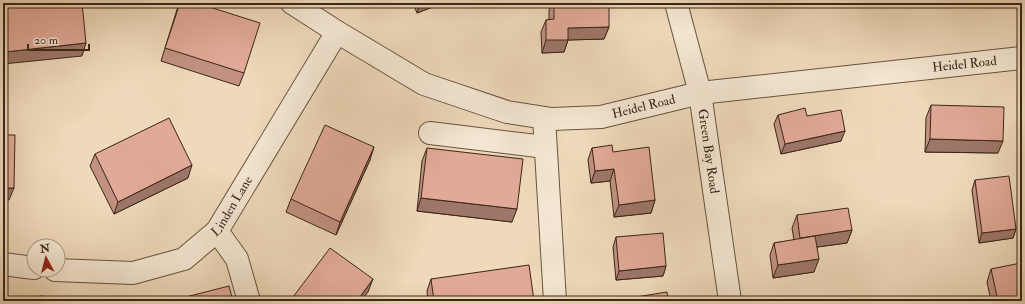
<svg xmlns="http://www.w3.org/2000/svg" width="1025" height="304" font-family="'IM FELL Double Pica',serif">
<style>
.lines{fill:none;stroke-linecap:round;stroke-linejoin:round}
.minor-casing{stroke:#675340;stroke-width:24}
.minor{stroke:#f4e6d2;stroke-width:22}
.wall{fill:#c29182;stroke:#3a2618}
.shaded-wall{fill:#9e766a;stroke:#3a2618}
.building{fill:#e1a997;stroke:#3a2618}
.labels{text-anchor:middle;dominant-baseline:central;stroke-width:3;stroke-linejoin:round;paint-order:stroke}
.street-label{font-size:13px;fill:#3a2618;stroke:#f4e6d2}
</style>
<rect width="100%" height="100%" fill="#eed9ba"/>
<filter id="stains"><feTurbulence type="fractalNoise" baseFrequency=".005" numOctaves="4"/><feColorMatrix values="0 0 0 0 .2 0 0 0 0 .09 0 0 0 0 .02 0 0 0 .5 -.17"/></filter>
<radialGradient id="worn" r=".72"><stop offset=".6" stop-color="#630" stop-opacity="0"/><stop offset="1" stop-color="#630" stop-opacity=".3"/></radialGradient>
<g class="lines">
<g class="minor-casing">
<g id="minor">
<path id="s1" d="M292,3L337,32L424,84L507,112L552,119L601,117L700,93L1022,58"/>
<path id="s2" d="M676,3L700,93L730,301"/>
<polyline points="544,118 555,301"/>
<polyline points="430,133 545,147"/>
<polyline points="217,231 237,259 249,301"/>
<polyline points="3,264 34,268"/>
<path id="s3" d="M55,270L133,273L184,259L217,231L337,32"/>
</g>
</g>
<use href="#minor" class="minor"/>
</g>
<g class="wall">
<polygon points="179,3 244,73 239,86 161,61"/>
<polygon points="413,3 443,3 417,13"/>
<polygon points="552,3 554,3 609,27 604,39 568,40 564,52 542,53 541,32 546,20 549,20 549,10"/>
<polygon points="931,105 998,153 925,152 926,118"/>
<polygon points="778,115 807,116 841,141 781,154 774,124"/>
<polygon points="427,148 512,222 417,211 422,161"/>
<polygon points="592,148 613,152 655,200 651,213 614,217 610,181 591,183 588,160"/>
<polygon points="95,154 188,178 114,214 90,166"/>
<polygon points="370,160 336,235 286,212 291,199"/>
<polygon points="975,180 1016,229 1013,238 979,243 972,190"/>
<polygon points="797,215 852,230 847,243 817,247 814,272 773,278 770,255 774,243 794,240 792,228"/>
<polygon points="616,237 666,266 663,276 616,280 613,247"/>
<polygon points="991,269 1022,301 991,301 987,282"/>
<polygon points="431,279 534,301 428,301 427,291"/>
</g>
<g class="shaded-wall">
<polygon points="420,3 443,3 417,13"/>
<polygon points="609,27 604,39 568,40 564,52 542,53 546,40 568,28"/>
<polygon points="86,43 82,56 3,64 3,57 5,52"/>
<polygon points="845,131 841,141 781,154 785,144"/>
<polygon points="930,139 1003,141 998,153 925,152"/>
<polygon points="374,147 370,160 336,235 340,222"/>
<polygon points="192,165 188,178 114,214 118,202"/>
<polygon points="614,169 610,181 591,183 595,171"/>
<polygon points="3,188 14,188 9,200 3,200"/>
<polygon points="421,198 517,209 512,222 417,211"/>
<polygon points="655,200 651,213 614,217 619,205"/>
<polygon points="1016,229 1013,238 979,243 982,233"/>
<polygon points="852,230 847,243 795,250 800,238"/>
<polygon points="819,259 814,272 773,278 778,265"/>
<polygon points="666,266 663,276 616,280 619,271"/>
<polygon points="373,279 368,292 361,301 357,301"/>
</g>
<g class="building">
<polygon points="3,3 82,3 86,43 5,52 5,50 3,50"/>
<polygon points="180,3 197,3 260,23 244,73 165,48"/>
<polygon points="554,3 609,3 609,27 568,28 568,40 546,40 546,20 554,19"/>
<polygon points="931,105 1004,107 1003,141 930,139"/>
<polygon points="805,108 807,116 841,110 845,131 785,144 778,115"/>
<polygon points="169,118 192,165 118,202 95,154"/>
<polygon points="325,125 374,147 340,222 291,199"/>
<polygon points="3,135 15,135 14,188 3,188"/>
<polygon points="612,145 613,152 649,147 655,200 619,205 614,169 595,171 592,148"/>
<polygon points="427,148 523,159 517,209 421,198"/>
<polygon points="1009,176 1016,229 982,233 975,180"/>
<polygon points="848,208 852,230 800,238 797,215"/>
<polygon points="663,233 666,266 619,271 616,237"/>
<polygon points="815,236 819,259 778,265 774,243"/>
<polygon points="330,248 373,279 357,301 290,301"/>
<polygon points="1021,263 1022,266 1022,301 998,301 991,269"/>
<polygon points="529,265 534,301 434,301 431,279"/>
<polygon points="229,286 233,301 170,301"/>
<polygon points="667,292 668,301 631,301 630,298"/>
<polygon points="40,296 95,301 40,301"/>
</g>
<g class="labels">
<g class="street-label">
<text stroke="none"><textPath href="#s1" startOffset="705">Heidel Road</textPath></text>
<text stroke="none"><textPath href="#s1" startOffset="381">Heidel Road</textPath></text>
<text stroke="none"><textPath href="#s2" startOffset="152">Green Bay Road</textPath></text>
<text stroke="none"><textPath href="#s3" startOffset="203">Linden Lane</textPath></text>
</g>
</g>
<rect width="1025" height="304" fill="none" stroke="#eed9ba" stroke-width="16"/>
<rect x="4" y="4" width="1017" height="296" fill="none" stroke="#3a2618" stroke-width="2"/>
<rect x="8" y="8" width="1009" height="288" fill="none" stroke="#3a2618"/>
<g transform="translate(46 258) rotate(353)"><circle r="19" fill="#f4e6d2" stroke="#aa9988"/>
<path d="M0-3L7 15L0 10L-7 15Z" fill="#8f2418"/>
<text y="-6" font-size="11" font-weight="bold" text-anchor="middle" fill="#3a2618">N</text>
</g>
<path d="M28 44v6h61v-6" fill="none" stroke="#3a2618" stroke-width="2"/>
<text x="34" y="44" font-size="12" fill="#3a2618" stroke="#f4e6d2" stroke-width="3" paint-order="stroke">20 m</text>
<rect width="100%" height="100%" filter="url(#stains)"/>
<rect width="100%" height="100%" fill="url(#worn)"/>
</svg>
